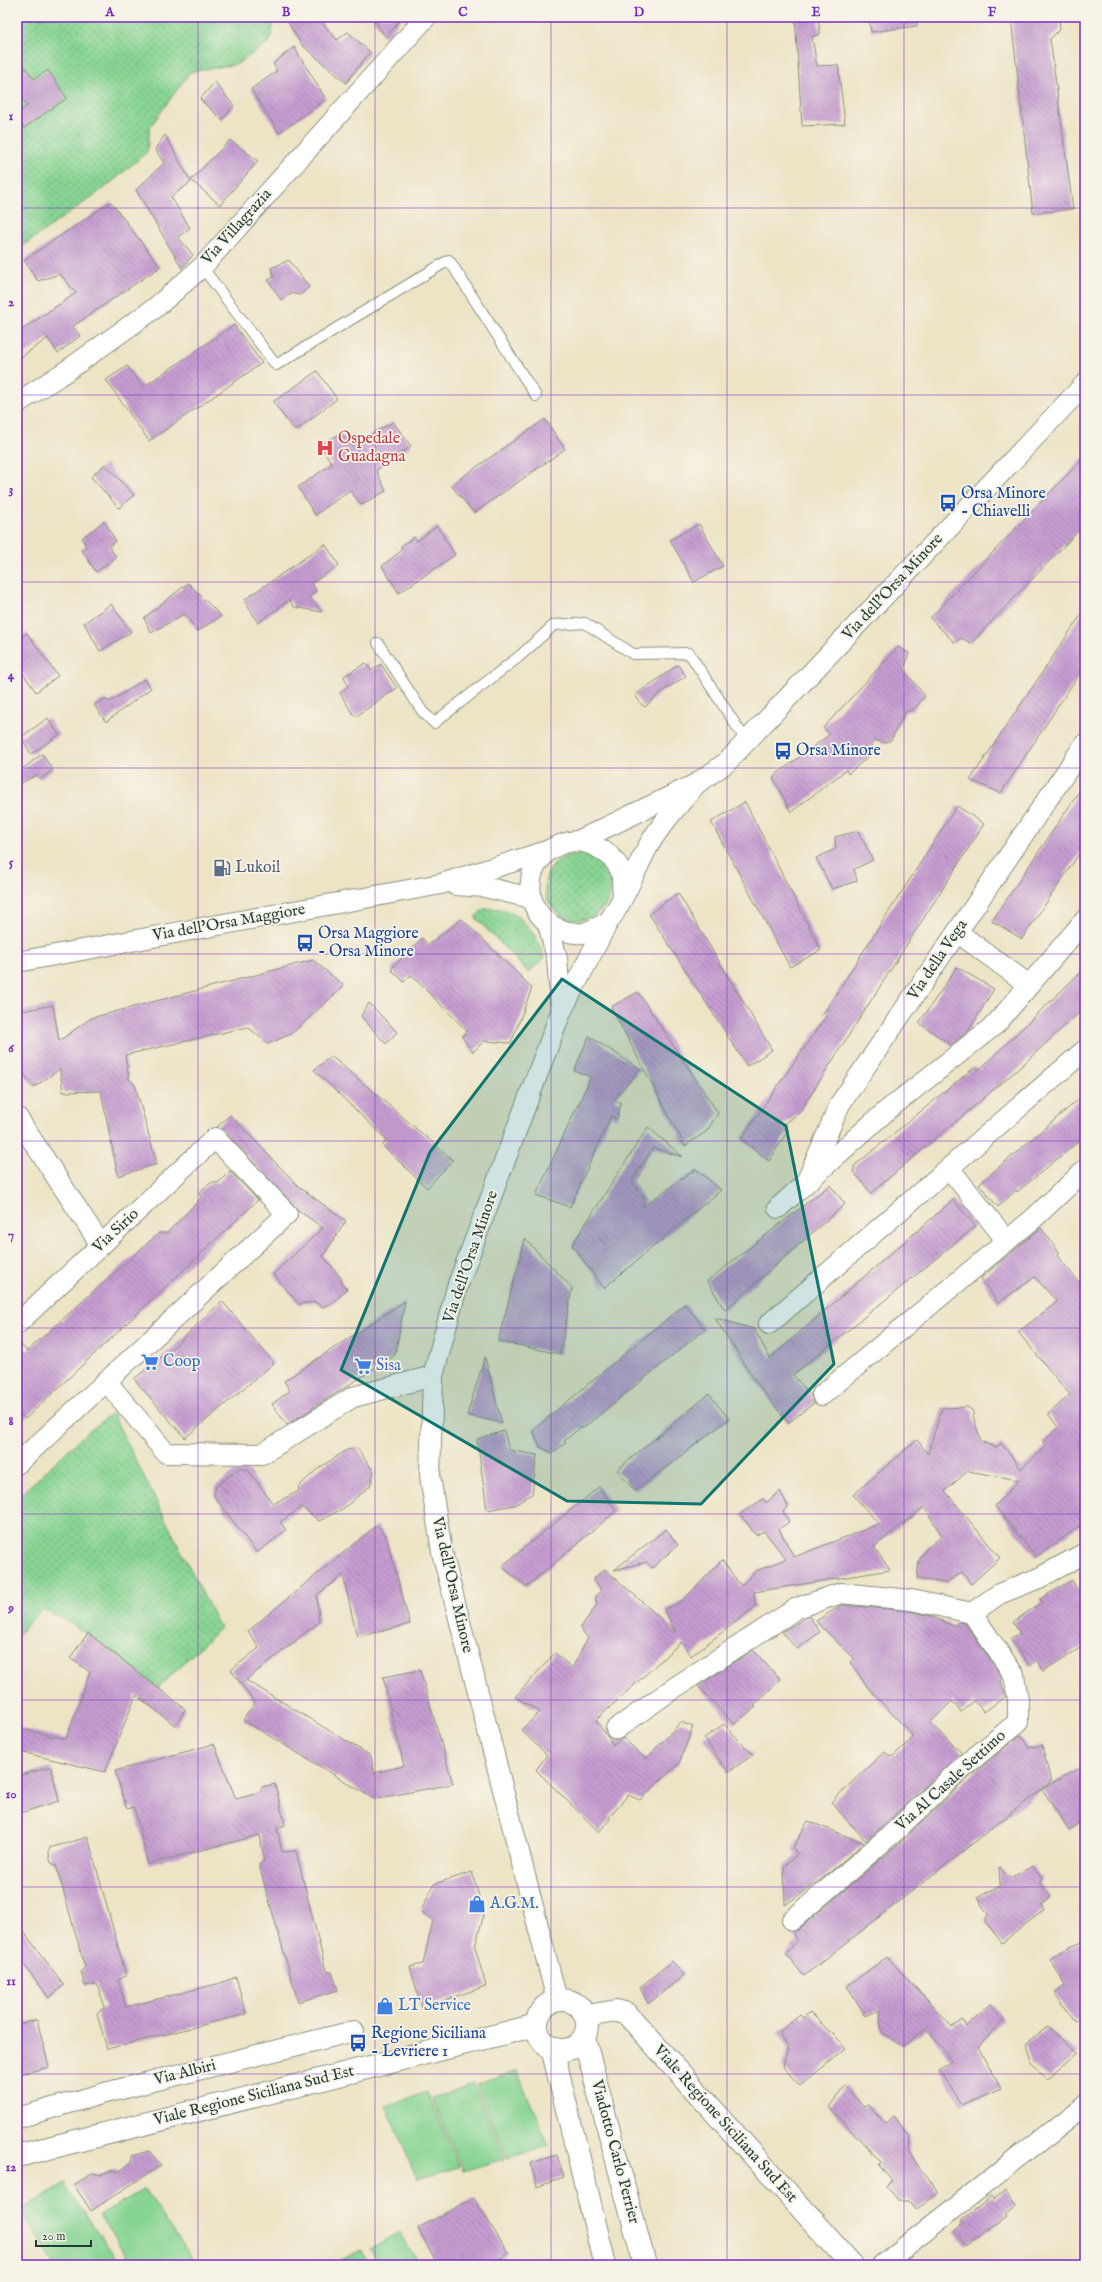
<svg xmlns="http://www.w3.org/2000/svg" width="1102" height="2282" font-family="'IM FELL English',serif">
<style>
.grass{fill:url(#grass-dots);stroke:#538864}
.pitch{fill:#87d493;stroke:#538864}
.building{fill:url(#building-back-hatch)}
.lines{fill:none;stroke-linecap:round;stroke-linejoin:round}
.service-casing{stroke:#86907d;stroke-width:12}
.minor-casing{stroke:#86907d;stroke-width:22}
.tertiary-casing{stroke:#86907d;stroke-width:24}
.service{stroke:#fff;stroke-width:10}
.minor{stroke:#fff;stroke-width:20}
.tertiary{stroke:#fff;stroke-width:22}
.marked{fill:#0f766e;fill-opacity:0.2;stroke:#0f766e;stroke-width:3;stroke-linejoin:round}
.grid{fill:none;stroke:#7b2cbf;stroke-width:1;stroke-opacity:0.55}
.labels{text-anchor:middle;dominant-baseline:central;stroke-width:3.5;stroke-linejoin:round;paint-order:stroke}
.street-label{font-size:16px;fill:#1f3d34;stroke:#f7f3e8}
.health-label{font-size:16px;fill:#be3a42;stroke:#f7f3e8;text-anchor:start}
.transit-label{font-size:16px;fill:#164399;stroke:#f7f3e8;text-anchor:start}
.service-label{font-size:16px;fill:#4e5e75;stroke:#f7f3e8;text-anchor:start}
.shop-label{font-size:16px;fill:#366cbe;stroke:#f7f3e8;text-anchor:start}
.neatline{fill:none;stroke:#7b2cbf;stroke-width:1.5}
.grid-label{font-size:13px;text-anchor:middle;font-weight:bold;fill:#7b2cbf}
</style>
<defs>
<pattern id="grass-dots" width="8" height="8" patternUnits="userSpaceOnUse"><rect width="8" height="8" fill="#87d493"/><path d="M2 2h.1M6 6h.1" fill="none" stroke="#6ead79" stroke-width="1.8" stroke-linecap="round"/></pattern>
<pattern id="building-back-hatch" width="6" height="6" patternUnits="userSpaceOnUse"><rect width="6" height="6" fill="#c69dd1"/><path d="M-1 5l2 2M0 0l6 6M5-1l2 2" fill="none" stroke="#a081aa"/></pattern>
</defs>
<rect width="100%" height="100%" fill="#f7f3e8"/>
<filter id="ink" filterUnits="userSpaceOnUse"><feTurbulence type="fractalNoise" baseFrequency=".025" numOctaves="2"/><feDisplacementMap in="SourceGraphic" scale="8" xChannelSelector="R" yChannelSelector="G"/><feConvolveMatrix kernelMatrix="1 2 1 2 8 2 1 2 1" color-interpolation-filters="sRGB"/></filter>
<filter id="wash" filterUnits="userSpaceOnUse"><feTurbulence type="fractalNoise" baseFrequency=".012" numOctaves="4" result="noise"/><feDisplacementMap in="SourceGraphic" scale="16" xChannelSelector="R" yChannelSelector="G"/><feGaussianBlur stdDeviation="0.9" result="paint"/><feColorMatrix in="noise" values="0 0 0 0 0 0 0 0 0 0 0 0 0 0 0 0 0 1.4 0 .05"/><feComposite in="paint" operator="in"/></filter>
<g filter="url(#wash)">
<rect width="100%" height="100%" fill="#ede4c6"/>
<g class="grass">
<polygon points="17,17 275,17 270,42 237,64 190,72 150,127 147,152 106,187 17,250"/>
<circle cx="578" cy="887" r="33"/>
<path d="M484,909C490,909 499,908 505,910C523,915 542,942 544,959L528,972L475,917Z"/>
<path d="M112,1413L220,1628L158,1688C120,1658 87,1629 42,1609L17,1636V1498L83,1436Z"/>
</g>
<g class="pitch">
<polygon points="517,2071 549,2146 507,2158 476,2085"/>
<polygon points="473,2084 505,2159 463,2171 432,2098"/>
<polygon points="427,2092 459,2167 417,2179 386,2106"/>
<polygon points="64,2184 121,2265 55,2265 20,2210"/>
<polygon points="144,2189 197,2265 132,2265 100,2215"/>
<polygon points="400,2232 419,2265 379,2265 370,2249"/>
<polygon points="361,2250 370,2265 331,2265"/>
</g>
<g id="blocks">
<g class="building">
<polygon points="285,17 317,17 337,40 348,32 370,52 346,83 301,44"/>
<polygon points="372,17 402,17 386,38"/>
<polygon points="795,17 818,17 820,34 812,37 817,66 838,65 845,124 802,126"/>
<polygon points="869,17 917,17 917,26 871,32"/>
<polygon points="1011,17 1059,17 1060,29 1050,39 1073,209 1033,213"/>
<polygon points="294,47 326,99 279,133 251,89 277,71 273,64"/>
<polygon points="17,57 34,79 48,70 67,98 24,128 17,117 17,115 27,106 17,88"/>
<polygon points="215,82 234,106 222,120 200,99"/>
<polygon points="165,135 191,182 171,197 190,228 178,237 193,255 182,268 136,190 164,163 155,149"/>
<polygon points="230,140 258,161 220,205 191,180"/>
<polygon points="111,202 160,267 73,326 80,336 58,353 48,338 17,360 17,333 76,293 60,274 38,281 24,260"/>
<polygon points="289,260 309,287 300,295 291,293 281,300 268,280 274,277 271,268"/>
<polygon points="234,325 262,363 149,441 106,380 127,366 143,387"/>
<polygon points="317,371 337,399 295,431 273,402"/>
<polygon points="545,419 565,449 474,513 451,485"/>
<polygon points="393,422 411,446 376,470 386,491 361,505 350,490 315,515 298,487 332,464 321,446 341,433 351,446"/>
<polygon points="1085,456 1085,524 971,643 961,638 955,643 930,618"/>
<polygon points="105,464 134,495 119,508 91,477"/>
<polygon points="104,521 116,541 109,546 116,557 96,572 81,549 86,547 82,538"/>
<polygon points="699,524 723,566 694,582 670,540"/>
<polygon points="437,526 455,555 399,593 382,566 401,551 401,546 414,537 417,541"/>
<polygon points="325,544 339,565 312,583 316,591 309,597 322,612 294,607 289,600 258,623 244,600"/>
<polygon points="188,583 221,616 198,631 184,614 151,633 144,618"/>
<polygon points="111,604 131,632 100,651 84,623"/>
<polygon points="1085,609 1085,665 1001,793 970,780"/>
<polygon points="27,633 58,676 36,692 17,665 17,639"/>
<polygon points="898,647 909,653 904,670 925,696 913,710 905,712 891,740 884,743 875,740 870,748 875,751 848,774 846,770 791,812 773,777 830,734 823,728"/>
<polygon points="366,663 371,671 381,664 397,688 355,717 340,693 348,686 344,676"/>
<polygon points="678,665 686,676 660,693 645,707 642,705 635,695"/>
<polygon points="145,679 151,688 106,722 94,705 104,699 110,702"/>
<polygon points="48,718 59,735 31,754 21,737"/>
<polygon points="42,754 53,770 40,779 37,775 17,785 17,773"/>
<polygon points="1085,783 1085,845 1022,939 992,921"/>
<polygon points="745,802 821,950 790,967 711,822"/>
<polygon points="957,806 984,824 799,1113 782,1126 787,1132 769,1161 741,1139 831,1009 823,1014"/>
<polygon points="858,831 873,860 854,869 857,881 832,889 816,858 836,849 835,837"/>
<polygon points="678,893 772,1050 747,1066 649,914"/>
<polygon points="462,919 532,988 511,1043 484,1041 473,1052 462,1037 467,1031 411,975 404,982 391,969 422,938 428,945"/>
<polygon points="313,960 344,986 291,1034 268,1044 248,1027 125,1055 129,1079 135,1085 157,1164 118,1176 101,1091 63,1092 60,1069 34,1087 17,1065 17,1012 53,1005 59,1041 91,1018"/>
<polygon points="957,967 994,989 969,1030 951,1045 919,1023"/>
<polygon points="1085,968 1085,1007 1017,1070 871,1193 854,1172 854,1166 975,1067 979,1070"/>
<polygon points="638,992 718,1113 707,1131 685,1146 611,1007"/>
<polygon points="369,1003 397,1032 386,1044 361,1016"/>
<polygon points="589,1036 640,1069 614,1100 621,1103 617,1119 611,1116 570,1207 536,1195 591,1077 574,1071"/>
<polygon points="331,1056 453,1160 427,1188 383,1146 386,1139 314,1070"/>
<polygon points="1085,1094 1085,1136 1017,1192 1016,1190 998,1207 979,1184"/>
<polygon points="230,1115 299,1187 346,1221 323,1256 341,1278 342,1284 347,1289 333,1303 323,1307 315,1302 299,1304 273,1274 323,1228 298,1210 223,1130 217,1127"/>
<polygon points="648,1127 683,1157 653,1148 632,1180 645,1202 642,1207 696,1169 721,1190 604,1288 572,1245"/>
<polygon points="230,1171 258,1200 25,1419 17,1410 17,1341 27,1351 159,1233 167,1233 201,1198 199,1192 212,1182 218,1183"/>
<polygon points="830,1185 845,1204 725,1310 707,1281"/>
<polygon points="953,1200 976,1226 793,1375 811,1396 814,1403 788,1423 756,1382 715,1318 754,1329 770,1358"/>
<polygon points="1041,1228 1060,1253 1057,1256 1085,1289 1085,1522 1036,1557 995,1506 1019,1480 968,1471 945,1491 1000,1558 971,1584 962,1572 946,1583 917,1579 919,1560 926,1549 942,1536 924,1507 874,1547 890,1570 754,1592 755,1607 691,1656 681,1642 596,1720 613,1745 623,1738 646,1759 681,1722 693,1727 679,1763 640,1800 628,1795 609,1817 610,1819 599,1832 536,1770 547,1755 521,1730 540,1712 515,1697 555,1653 572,1668 588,1638 580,1628 597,1605 595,1596 602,1590 593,1579 605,1569 676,1632 664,1610 683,1600 722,1560 741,1586 756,1571 786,1559 764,1531 756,1535 740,1514 763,1499 766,1503 780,1491 788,1506 783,1512 789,1522 779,1529 794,1557 879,1524 853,1495 917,1440 928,1454 942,1408 967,1407 973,1411 973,1416 981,1441 996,1448 1001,1443 1021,1469 1046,1446 1043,1442 1058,1427 1048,1414 1070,1395 1018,1332 1057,1302 1035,1277 998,1303 981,1278"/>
<polygon points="525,1239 572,1288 560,1354 498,1341"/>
<polygon points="222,1301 274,1363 185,1438 134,1379 177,1344"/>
<polygon points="405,1301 395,1355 287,1425 272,1404 290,1391 284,1381"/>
<polygon points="685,1304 705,1329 582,1429 581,1427 564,1441 566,1443 552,1453 540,1447 533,1430"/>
<polygon points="485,1357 497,1405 502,1423 467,1415"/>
<polygon points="709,1394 729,1419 635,1491 617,1470"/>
<polygon points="504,1431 509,1450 537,1455 532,1494 515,1505 487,1510 477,1439"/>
<polygon points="357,1448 374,1472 370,1486 344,1508 319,1521 302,1507 280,1522 286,1530 257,1553 214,1496 216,1486 240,1468 248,1470 273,1504 299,1491 298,1487 319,1468 347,1450"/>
<polygon points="599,1487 616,1511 526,1587 502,1566"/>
<polygon points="377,1525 386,1536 410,1624 357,1637 343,1575 317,1595 319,1622 246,1680 371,1756 374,1773 404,1766 383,1677 420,1670 453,1784 374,1799 243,1720 255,1703 231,1670 259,1648 248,1631"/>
<polygon points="666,1529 678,1545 652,1568 646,1562 614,1570"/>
<polygon points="1072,1580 1085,1603 1085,1645 1043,1671 1038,1660 1030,1666 1010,1639 1020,1633 1013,1622 1042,1602 1040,1599"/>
<polygon points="842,1605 909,1611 928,1615 953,1626 959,1622 965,1623 1002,1677 1000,1681 1006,1696 984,1712 974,1701 961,1712 952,1701 930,1723 962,1753 866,1841 831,1802 884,1752 892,1757 914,1737 869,1689 850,1662 855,1659 816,1621"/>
<polygon points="809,1616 820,1632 797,1649 782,1632"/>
<polygon points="88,1633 185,1709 176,1726 136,1695 105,1772 17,1751 17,1728 66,1739 90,1672 70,1658"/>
<polygon points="753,1650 780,1679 754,1706 756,1707 734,1724 698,1686"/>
<polygon points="724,1724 753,1755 728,1772 704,1738"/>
<polygon points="1020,1735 1029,1748 1042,1745 1051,1782 804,1976 786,1954 797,1941 793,1934 902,1841 965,1781"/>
<polygon points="214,1744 236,1799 259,1793 262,1787 275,1784 285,1825 277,1828 282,1852 296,1851 326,1971 332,1972 338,1990 298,2002 259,1865 264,1860 260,1835 148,1864 134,1807 127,1809 115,1771"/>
<polygon points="1085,1765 1085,1819 1069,1830 1042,1789"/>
<polygon points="51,1767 59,1801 17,1814 17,1776"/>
<polygon points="808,1821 864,1843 823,1878 785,1905 784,1867 797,1854 793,1848"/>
<polygon points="88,1837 126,1976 118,1980 126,2007 217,1984 236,1977 246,2014 107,2049 97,2013 105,2007 97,1984 85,1986 81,1971 85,1967 56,1865 51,1863 49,1854 49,1848"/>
<polygon points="1033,1866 1042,1879 1039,1883 1051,1897 1041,1905 1044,1910 1002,1943 985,1921 988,1914 977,1898 1000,1885 999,1868 1010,1878"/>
<polygon points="472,1872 484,1914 475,1947 486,1986 422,2008 410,1967 423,1964 433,1920 421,1911 434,1884"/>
<polygon points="17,1923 64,1985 49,1998 17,1955"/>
<polygon points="1085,1941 1085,2016 1074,2021 1054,1992 1065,1985 1050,1959 1070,1947"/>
<polygon points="887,1957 952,2027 962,2020 966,2026 991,2004 1004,2019 978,2048 1001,2088 962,2105 939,2070 951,2061 927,2028 903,2046 882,2032 879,2010 866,2016 847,1986"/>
<polygon points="672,1961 684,1975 648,2004 640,1987"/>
<polygon points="810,2012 846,2048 800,2086 783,2067 788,2048 779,2032 800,2015 803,2018"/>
<polygon points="37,2020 49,2067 17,2075 17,2025"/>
<polygon points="1047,2027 1078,2053 1048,2078 1031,2064 1025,2045"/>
<polygon points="846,2085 863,2107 869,2105 885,2123 893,2116 910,2136 909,2153 938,2193 917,2210 909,2200 897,2200 886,2187 893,2181 879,2164 881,2162 829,2107"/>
<polygon points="149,2151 161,2165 91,2211 74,2185 92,2173 101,2175 113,2170 118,2172 132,2161 131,2156"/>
<polygon points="557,2155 564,2177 537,2187 531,2163"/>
<polygon points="1005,2190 1016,2204 1005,2213 1007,2216 977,2239 976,2237 966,2246 954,2231 965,2223 962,2220 992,2196 994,2199"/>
<polygon points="474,2198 508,2253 491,2265 437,2265 418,2228"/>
</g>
</g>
</g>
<g filter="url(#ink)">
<use href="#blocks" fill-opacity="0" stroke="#86907d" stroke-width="1"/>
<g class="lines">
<g class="service-casing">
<g id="service">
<polyline points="202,267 276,365 449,260 536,396"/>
<polyline points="378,643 422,711 434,723 521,655 554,625 585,623 633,654 689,653 747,742"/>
</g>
</g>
<g class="minor-casing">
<g id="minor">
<polyline points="17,403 65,372 155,308 202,267 426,17"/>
<polyline points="578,841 696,784 726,763 1085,384"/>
<path d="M547,851C540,860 532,868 531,880C526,912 553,935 583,933C591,932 601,925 608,922"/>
<polyline points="455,885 485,887 531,898"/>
<polyline points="548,924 557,958 561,1010"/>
<polyline points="957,932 1029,985"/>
<path d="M17,962L441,884L547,851C569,839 580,837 602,850C610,855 616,861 620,870C623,877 622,888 623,895"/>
<polyline points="17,1117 101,1245"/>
<polyline points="949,1168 1007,1241"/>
<polyline points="806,1183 840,1104 1085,744"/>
<polyline points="778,1208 885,1112 996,1024 1085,920"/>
<polyline points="17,1324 215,1138 287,1214 17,1464"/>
<polyline points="769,1324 1085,1050"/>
<polyline points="106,1381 166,1453 262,1454 353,1397 433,1376"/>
<polyline points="822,1395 1033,1219 1085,1170"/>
<polyline points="972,1613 999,1594 1039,1578 1085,1553"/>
<polyline points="616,1729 674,1688 797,1608 841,1593 911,1600 972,1613 1014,1675 1018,1700 1018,1722 957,1772 894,1832 792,1920"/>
<path d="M557,2000L442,1552L430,1476L433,1376L457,1287L561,1012L608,922C625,900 636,867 650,843C662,822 681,803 696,784"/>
<polyline points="17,2118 105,2093 354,2031"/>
<polyline points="882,2265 1085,2105"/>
</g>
</g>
<g class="tertiary-casing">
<g id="tertiary">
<circle cx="562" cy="2025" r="25"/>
<polyline points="586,2016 617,2011 627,2014 852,2265"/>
<polyline points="584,2038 645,2265"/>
<polyline points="552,2048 605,2265"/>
<polyline points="17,2156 537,2025"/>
</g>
</g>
<use href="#service" class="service"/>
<use href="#minor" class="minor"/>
<use href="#tertiary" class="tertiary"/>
</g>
</g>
<path class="marked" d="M562,979L786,1126L834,1364L701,1504L567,1501L341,1370L430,1152Z"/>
<path class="grid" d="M198,17V2265M375,17V2265M551,17V2265M727,17V2265M904,17V2265M17,208H1085M17,395H1085M17,582H1085M17,768H1085M17,954H1085M17,1141H1085M17,1328H1085M17,1514H1085M17,1700H1085M17,1887H1085M17,2074H1085"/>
<defs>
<g id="hospital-bare" transform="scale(1.38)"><path d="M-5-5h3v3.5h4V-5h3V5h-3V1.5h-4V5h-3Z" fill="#e0444e" stroke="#f7f3e8" stroke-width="2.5" paint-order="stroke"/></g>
<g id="bus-bare" transform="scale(1.38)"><path d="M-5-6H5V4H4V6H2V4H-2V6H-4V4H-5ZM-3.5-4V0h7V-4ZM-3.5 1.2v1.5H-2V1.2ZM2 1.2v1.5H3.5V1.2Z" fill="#1a4fb4" stroke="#f7f3e8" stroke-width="2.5" paint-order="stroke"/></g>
<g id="fuel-bare" transform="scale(1.38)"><path d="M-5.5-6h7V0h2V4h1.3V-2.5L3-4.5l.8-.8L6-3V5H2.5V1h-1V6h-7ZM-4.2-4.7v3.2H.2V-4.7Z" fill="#5c6f8a" stroke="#f7f3e8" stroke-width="2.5" paint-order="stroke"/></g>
<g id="supermarket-bare" transform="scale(1.38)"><path d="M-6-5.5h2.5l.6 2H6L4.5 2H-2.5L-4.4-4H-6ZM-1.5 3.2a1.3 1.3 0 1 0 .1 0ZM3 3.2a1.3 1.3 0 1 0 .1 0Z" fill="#3f7fe0" stroke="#f7f3e8" stroke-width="2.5" paint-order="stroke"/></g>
<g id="shop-bare" transform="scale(1.38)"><path d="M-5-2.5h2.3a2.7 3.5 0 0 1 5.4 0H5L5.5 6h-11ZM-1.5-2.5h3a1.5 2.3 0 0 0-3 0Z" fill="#3f7fe0" stroke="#f7f3e8" stroke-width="2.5" paint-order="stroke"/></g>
</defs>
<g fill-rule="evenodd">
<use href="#hospital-bare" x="325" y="448"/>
<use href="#bus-bare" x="948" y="503"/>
<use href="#bus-bare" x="783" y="751"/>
<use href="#fuel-bare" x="222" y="868"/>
<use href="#bus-bare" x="305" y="943"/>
<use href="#supermarket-bare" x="150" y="1362"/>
<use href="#supermarket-bare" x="363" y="1366"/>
<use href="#shop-bare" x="477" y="1904"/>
<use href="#shop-bare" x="385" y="2006"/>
<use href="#bus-bare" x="358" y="2043"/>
</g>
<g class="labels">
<g class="street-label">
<text transform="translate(237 227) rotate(-48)">Via Villagrazia</text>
<text transform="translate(893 587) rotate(-47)">Via dell'Orsa Minore</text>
<text transform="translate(229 923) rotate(-10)">Via dell'Orsa Maggiore</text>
<text transform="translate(938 960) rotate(-56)">Via della Vega</text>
<text transform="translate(116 1231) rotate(-43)">Via Sirio</text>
<text transform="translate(471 1257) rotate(-71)">Via dell'Orsa Minore</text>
<text transform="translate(452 1585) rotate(77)">Via dell'Orsa Minore</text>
<text transform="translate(951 1781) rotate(-42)">Via Al Casale Settimo</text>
<text transform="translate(185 2073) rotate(-14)">Via Albiri</text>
<text transform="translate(254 2096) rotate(-14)">Viale Regione Siciliana Sud Est</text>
<text transform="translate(725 2124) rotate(48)">Viale Regione Siciliana Sud Est</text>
<text transform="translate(615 2152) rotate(75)">Viadotto Carlo Perrier</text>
</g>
<g class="health-label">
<text x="338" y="439">Ospedale<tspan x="338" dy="18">Guadagna</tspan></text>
</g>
<g class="transit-label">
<text x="961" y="494">Orsa Minore<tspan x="961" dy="18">- Chiavelli</tspan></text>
<text x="796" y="751">Orsa Minore</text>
<text x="318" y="934">Orsa Maggiore<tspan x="318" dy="18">- Orsa Minore</tspan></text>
<text x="371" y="2034">Regione Siciliana<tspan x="371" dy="18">- Levriere 1</tspan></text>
</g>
<g class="service-label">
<text x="235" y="868">Lukoil</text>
</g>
<g class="shop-label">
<text x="163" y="1362">Coop</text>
<text x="376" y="1366">Sisa</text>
<text x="490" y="1904">A.G.M.</text>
<text x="398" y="2006">LT Service</text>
</g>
</g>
<rect width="1102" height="2282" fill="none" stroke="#f7f3e8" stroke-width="44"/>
<path d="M36 2240v6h55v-6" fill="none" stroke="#1f3d34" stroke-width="2"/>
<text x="42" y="2240" font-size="12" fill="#1f3d34" stroke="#f7f3e8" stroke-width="3" paint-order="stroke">20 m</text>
<rect x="22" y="22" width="1058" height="2238" class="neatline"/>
<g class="grid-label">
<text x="110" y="16">A</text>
<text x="286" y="16">B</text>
<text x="463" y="16">C</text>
<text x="639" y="16">D</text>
<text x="816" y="16">E</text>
<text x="992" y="16">F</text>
<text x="11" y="120">1</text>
<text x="11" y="306">2</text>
<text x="11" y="493">3</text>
<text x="11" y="679">4</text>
<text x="11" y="866">5</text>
<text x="11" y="1052">6</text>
<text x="11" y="1239">7</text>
<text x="11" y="1425">8</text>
<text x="11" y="1612">9</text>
<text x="11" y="1798">10</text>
<text x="11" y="1985">11</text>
<text x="11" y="2171">12</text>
</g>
</svg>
